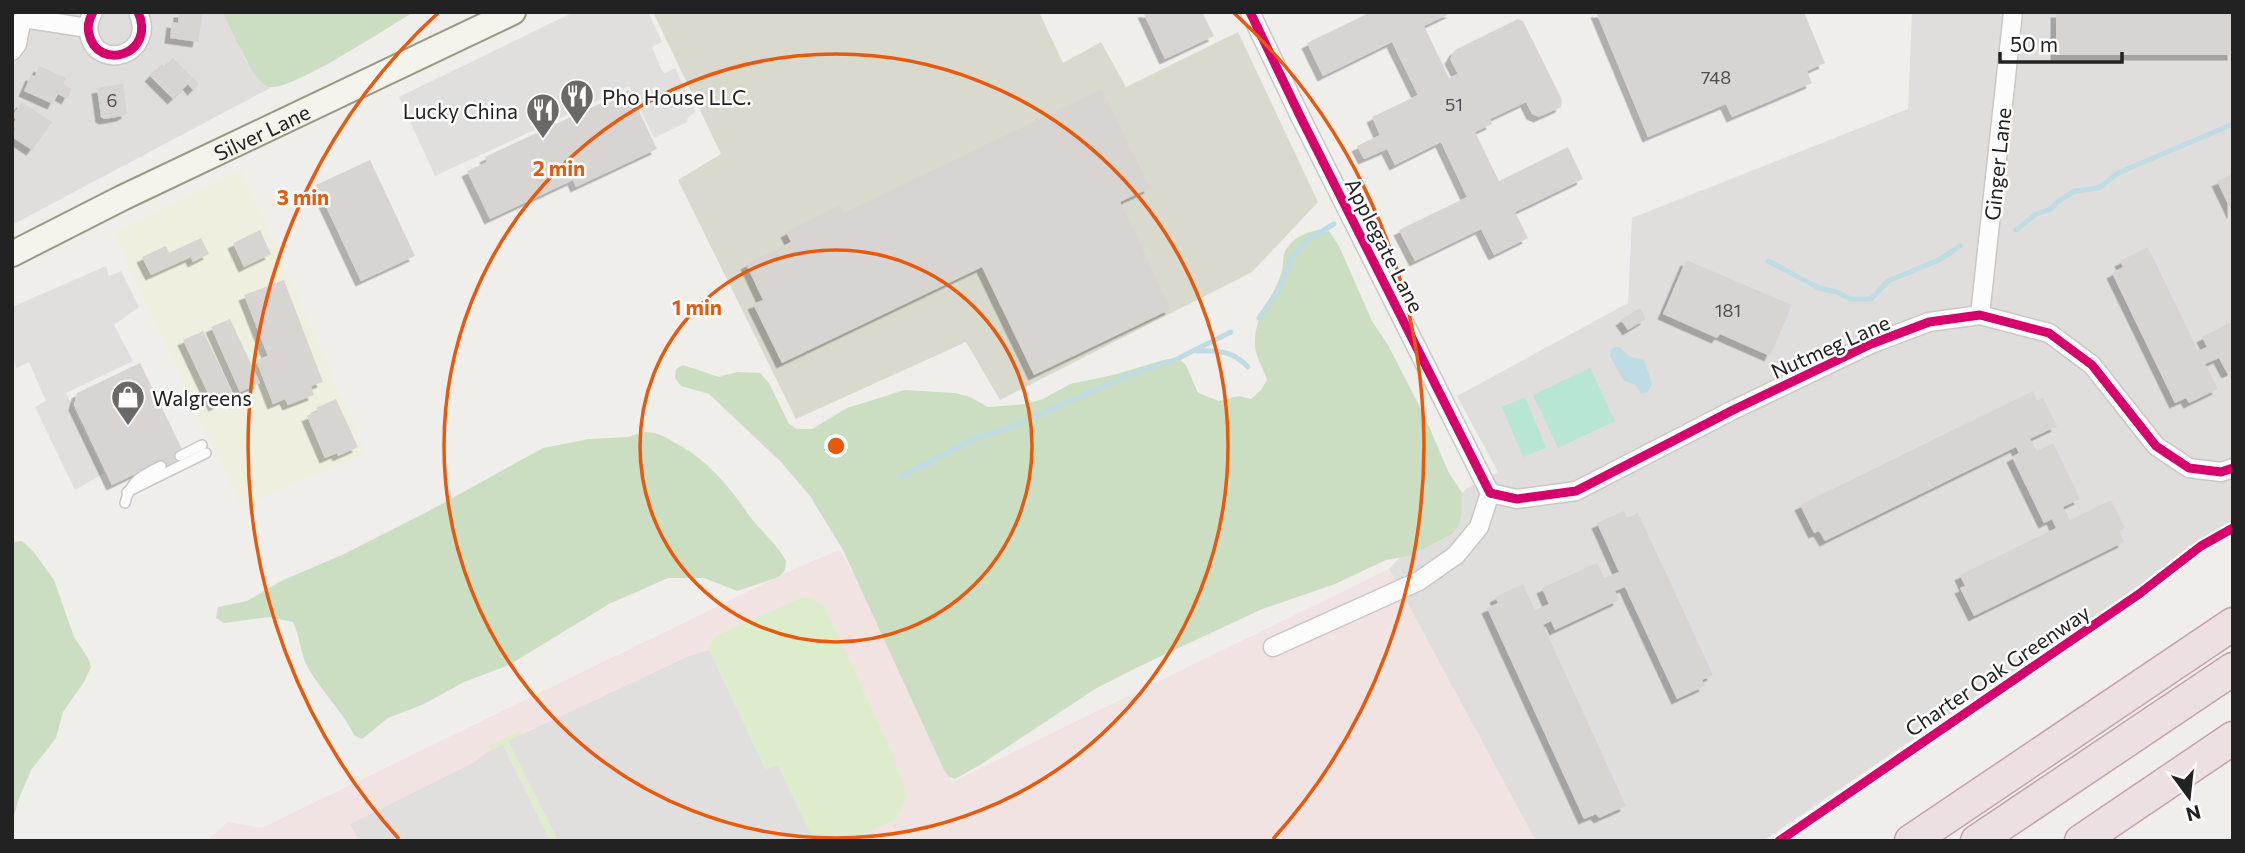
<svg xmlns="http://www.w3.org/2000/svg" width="2245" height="853" font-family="Commissioner,sans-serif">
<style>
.residential{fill:#dfdedc}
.commercial{fill:#f1e3e1}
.construction{fill:#d9d9cd}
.farmland{fill:#efefdf}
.grass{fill:#ddeccb}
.forest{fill:#cbdec1}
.pitch{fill:#b7e6d2}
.parking{fill:#e0dfde}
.water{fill:#bfdbe3}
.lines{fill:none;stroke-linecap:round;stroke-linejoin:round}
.stream{stroke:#bfdbe3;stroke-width:5}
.building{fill:#d7d4d2;filter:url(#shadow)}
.service-casing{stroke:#c9c8c7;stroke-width:12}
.minor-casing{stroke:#c9c8c7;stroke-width:21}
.secondary-casing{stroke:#999a82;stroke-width:28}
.motorway-casing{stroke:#c5a2ac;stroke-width:35}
.service{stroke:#fdfcfc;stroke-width:9}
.minor{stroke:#fdfcfc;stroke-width:18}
.secondary{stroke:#f4f4ed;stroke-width:24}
.motorway{stroke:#ece0e2;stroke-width:32}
.cycleway-casing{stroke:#fff;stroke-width:13}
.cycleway{stroke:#d6006c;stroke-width:9}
.ring{fill:none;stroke:#e8590c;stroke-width:3.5}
.labels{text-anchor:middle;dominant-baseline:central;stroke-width:5;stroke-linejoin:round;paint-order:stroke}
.number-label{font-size:18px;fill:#4f4e4e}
.poi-label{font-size:21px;fill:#222;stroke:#fff;text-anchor:start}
.street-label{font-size:21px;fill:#222;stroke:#fff}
.centre{fill:#e8590c;stroke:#fff;stroke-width:3.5}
.ring-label{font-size:21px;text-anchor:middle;font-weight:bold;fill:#e8590c;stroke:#fff;stroke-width:5;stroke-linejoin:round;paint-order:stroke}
</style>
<defs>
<filter id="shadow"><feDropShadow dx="-5.5" dy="5.5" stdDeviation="0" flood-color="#0004"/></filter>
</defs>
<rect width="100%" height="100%" fill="#f0eeeb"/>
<g class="residential">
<polygon points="12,12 222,12 234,32 244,58 264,85 270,88 12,225"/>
<polygon points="1912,12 2233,12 2233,522 1763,841 1535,841 1389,569 1467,488 1498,472 1457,396 1628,303 1632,218 1908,109"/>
</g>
<polygon class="commercial" points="839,550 883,620 952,782 1389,569 1536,841 206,841 228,822 262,828 792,570"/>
<polygon class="construction" points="653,12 1039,12 1063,63 1101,42 1126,87 1238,32 1318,202 1252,272 1000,400 966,342 796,419 678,180 721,154"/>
<polygon class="farmland" points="241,169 366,453 241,507 113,233"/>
<g class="grass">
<polygon points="801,598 813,599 825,608 892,753 907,797 896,819 850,841 814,841 778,766 765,769 709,650 710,644 716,636"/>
<polygon points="520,731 522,735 509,742 557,841 550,841 504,745 491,750 489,746"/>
</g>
<g class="forest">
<path d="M222,12H414C392,24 283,98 266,86C250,76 233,30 222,12Z"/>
<path d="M1324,229L1329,231L1339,246L1372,321L1388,345L1425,417L1448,471L1462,493V512L1458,527L1452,534L1409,556L1386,560L1335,584L1260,610L1136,668L1095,689L980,765L955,779L949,777L944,770L843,550L810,496L781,462L709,394L681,386L675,378L676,369L683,365L719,377L737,372L760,373L769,383L789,424L797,429H812L847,408L905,390L955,393L970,397L988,407L1026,404L1043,399L1070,384L1113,375L1167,359H1179L1186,365L1198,393L1219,401L1239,396L1251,399L1261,390L1267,380C1262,365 1254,356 1255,339C1256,313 1274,297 1281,274C1284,265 1282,255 1287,248C1296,235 1310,231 1324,229Z"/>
<path d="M644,432C660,432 666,438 679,445C709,462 729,486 748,514C760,531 776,542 786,561L785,570L779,577L737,591L704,578H668L609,604L509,665L464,682L424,704L388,718L362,739L354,735C343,712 322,692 308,668C300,653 300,636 293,622L269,617L224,623L216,618L218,607L247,601L281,581L342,555L427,512L543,448L589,439L628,437Z"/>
<polygon points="22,541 33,551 54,580 74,637 88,658 91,667 84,682 63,712 56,738 31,770 18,801 12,823 12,542"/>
</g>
<g class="pitch">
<polygon points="1590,368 1615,421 1558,448 1533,395"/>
<polygon points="1525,397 1546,448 1523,457 1502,407"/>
</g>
<g class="parking">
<polygon points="574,12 648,12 662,42 652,47 662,71 665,73 675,68 696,112 688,117 687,122 654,138 629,86 435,176 399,97"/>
<polygon points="106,266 109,276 121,271 139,307 114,325 133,361 66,393 104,473 75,490 35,407 46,401 29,362 17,368 12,358 12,307"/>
<polygon points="709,650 765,769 778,766 814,841 558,841 508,741 687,657"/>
<polygon points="503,745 550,841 359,841 350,824 473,763 491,750"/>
</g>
<polygon class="water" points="1615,347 1619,347 1630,357 1644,360 1652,384 1648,392 1641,393 1636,385 1624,381 1610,356 1611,350"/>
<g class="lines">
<g class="stream">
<polyline points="2016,230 2036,214 2051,209 2057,202 2075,191 2099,188 2118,173 2233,124"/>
<polyline points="1768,261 1819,288 1837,292 1850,299 1871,299 1888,281 1939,260 1960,246"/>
<polyline points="1259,318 1280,288 1292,257 1309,239 1334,224"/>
<path d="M1197,351C1218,350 1233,351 1248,367"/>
<polyline points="900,477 972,440 1014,426 1129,375 1177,359 1231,332"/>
</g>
</g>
<g class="building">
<polygon points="179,12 203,12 198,42 170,38 172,22 178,23"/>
<polygon points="1143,12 1202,12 1214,36 1165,59"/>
<polygon points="1371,12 1453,12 1424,26 1449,78 1458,74 1450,59 1455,50 1518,19 1523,21 1562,100 1561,107 1539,117 1532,114 1526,102 1490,119 1492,124 1475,132 1499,181 1568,147 1583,179 1515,212 1528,238 1494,255 1481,229 1415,261 1399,230 1467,197 1441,142 1395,165 1387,149 1364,159 1357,146 1380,135 1372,117 1418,95 1392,42 1323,76 1307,43"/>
<polygon points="1596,12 1804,12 1825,63 1807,71 1812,83 1732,117 1726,104 1648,137"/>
<rect x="2056" y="12" width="177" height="43"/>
<polygon points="173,58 199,84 193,90 188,84 173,99 150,76 162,64 164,67"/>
<polygon points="39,66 66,78 63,84 72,89 67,99 58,94 53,104 24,91 31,75 35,76"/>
<polygon points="123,84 127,113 122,116 105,119 101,117 97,88"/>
<polygon points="1102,89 1150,188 1120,202 1171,309 1034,375 982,267 782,363 753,304 763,300 746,264 791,242 786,232 840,205 844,213"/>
<polygon points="629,90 657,149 576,187 573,180 490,219 467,171 487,162 485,157"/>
<polygon points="22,102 52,122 32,150 12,137 15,128 12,126 16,119 12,116"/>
<polygon points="370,160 415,256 361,281 316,185"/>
<polygon points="2233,174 2233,214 2217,181"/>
<polygon points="260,230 271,254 244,267 233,243"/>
<polygon points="201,238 209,254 193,262 191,257 151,275 142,257 166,246 169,253"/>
<polygon points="2148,247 2198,351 2207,347 2202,337 2233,321 2233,370 2227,373 2219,358 2205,364 2218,389 2189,403 2186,398 2175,403 2112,273 2123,267 2120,261"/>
<polygon points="1686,260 1792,305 1770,356 1720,334 1717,338 1663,314"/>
<polygon points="284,280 323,382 311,386 314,395 288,405 285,399 273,404 256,360 268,356 244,295"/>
<polygon points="1640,308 1646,319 1628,330 1621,320"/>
<polygon points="230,319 260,383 240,392 211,327"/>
<polygon points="203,331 234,396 214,406 183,340"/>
<polygon points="140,363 182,449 178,453 184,464 165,473 160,462 112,485 74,405 77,393"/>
<polygon points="2033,391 2037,401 2043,398 2057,426 2030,439 2037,451 2053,443 2080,499 2063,507 2070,520 2111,500 2125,528 2119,531 2124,542 1974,616 1960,588 1965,586 1960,575 2056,528 2052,519 2044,523 2012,457 2019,453 2016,447 1825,541 1819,531 1814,533 1800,505"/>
<polygon points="336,399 358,447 338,456 337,453 325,458 307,416 318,411 316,408"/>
<polygon points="1624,511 1627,518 1638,513 1713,675 1702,680 1705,686 1677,699 1625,587 1615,591 1619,600 1555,630 1551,621 1543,625 1626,806 1599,818 1596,814 1584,819 1487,608 1498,603 1495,597 1523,584 1535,610 1549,604 1542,588 1597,563 1604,578 1619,572 1597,523"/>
</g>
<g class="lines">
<g class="service-casing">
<g id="service">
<polyline points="180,456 202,445"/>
<polyline points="127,492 206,453"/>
<path d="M125,503C130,481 142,475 161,466"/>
</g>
</g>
<g class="minor-casing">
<g id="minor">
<path d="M93,12C89,19 87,26 89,34C98,73 157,54 138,12"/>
<polyline points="1250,12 1301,118 1490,493"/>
<polyline points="23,18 88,28"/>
<polyline points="12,51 17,44 23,12"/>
<polyline points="1980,315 2013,12"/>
<polyline points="1490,493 1517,499 1576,491 1733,410 1871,344 1929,322 1980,315 2049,333 2092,365 2156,446 2189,468 2221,472 2233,468"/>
<polyline points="1273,647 1419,581 1456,555 1479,527 1490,493"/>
</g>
</g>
<g class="secondary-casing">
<g id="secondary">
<path id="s1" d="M12,254L122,198L513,12"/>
</g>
</g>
<g class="motorway-casing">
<g id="motorway">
<polyline points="1911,841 2233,624"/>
<polyline points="1977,841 2233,669"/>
<polyline points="2081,841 2233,738"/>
</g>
</g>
<use href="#service" class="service"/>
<use href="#minor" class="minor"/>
<use href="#secondary" class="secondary"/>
<use href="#motorway" class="motorway"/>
<g class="cycleway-casing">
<g id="cycleway">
<path d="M93,12C89,19 87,26 89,34C98,73 157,54 138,12"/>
<polyline points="1250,12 1301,118 1490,493 1517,499 1576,491 1733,410 1871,344 1929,322 1980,315 2049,333 2092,365 2156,446 2189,468 2221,472 2233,468"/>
<polyline points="1779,841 2139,594 2201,546 2233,528"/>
</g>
</g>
<use href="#cycleway" class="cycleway"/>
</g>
<g class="ring">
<circle cx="836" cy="446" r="196"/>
<circle cx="836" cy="446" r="392"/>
<path d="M399 839A588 588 0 0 1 439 12M1233 12A588 588 0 0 1 1273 839"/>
</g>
<defs>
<g id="restaurant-pin" transform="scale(1.75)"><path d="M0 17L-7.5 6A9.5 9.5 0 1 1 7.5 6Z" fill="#6a6968" stroke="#fff"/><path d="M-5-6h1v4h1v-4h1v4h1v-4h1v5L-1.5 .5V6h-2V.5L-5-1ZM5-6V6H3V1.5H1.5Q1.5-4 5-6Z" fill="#fff"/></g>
<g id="shop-pin" transform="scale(1.75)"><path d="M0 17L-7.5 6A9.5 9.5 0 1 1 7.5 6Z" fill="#6a6968" stroke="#fff"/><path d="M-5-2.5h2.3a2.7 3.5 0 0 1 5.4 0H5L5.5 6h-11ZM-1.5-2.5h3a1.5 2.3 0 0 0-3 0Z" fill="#fff"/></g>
</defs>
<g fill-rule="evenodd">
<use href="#restaurant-pin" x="577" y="96"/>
<use href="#restaurant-pin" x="543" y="110"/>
<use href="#shop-pin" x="128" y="397"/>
</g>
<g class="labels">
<g class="number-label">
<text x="1716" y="77">748</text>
<text x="112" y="100">6</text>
<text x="1454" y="104">51</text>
<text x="1728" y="310">181</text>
</g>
<g class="poi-label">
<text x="602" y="96">Pho House LLC.</text>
<text x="518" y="110" text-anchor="end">Lucky China</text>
<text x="152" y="397">Walgreens</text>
</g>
<g class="street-label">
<text stroke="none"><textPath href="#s1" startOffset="278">Silver Lane</textPath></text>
<text transform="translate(1997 164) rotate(-84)">Ginger Lane</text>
<text transform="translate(1385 245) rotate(63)">Applegate Lane</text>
<text transform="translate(1830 346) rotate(-24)">Nutmeg Lane</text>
<text transform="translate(1997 670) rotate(-34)">Charter Oak Greenway</text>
</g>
</g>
<circle cx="836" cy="446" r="10" class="centre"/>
<g class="ring-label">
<text x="559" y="176">2 min</text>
<text x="303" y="205">3 min</text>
<text x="697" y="315">1 min</text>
</g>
<rect width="2245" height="853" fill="none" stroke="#222222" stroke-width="28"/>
<g transform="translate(2189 797) rotate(165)" stroke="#ffffff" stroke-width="5" paint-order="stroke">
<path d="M0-5L12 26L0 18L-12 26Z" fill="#222222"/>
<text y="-10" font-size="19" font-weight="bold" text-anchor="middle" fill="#222222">N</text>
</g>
<path d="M2000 52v10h122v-10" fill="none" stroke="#222222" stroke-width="3.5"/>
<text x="2010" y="52" font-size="21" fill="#222222" stroke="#ffffff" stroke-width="5" paint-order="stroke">50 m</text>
</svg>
